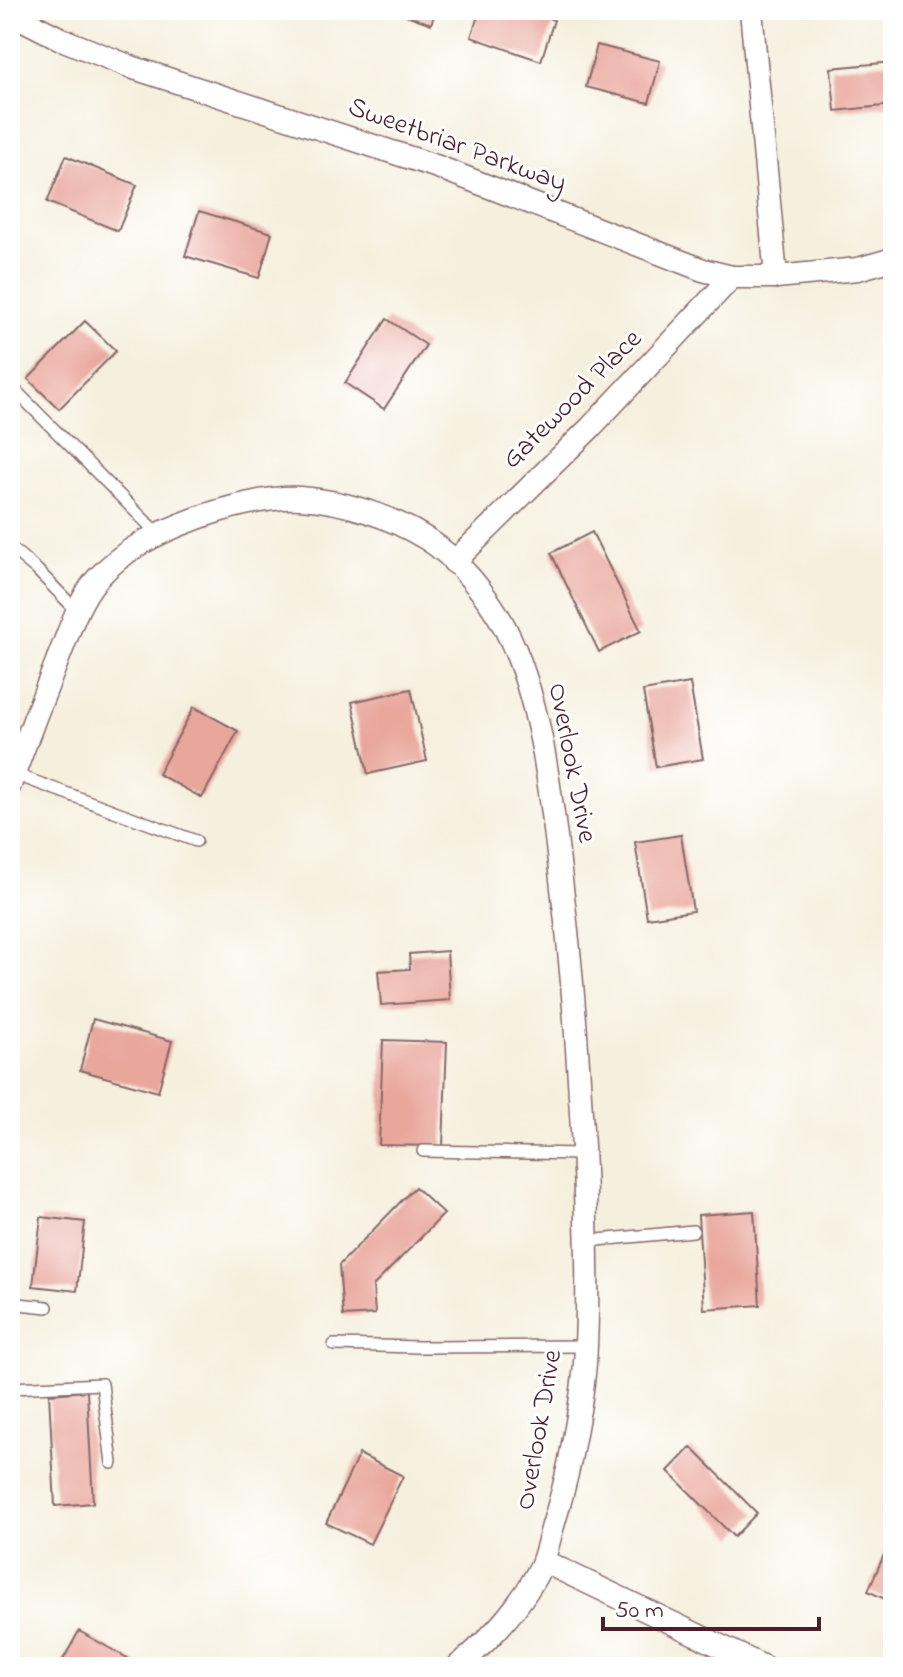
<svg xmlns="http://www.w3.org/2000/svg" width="903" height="1677" font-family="'Indie Flower',sans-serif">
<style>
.building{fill:#e9a69b}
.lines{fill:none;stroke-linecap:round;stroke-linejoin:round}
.service-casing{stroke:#866869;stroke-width:14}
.minor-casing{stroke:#866869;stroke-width:25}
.service{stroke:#fff;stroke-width:11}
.minor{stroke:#fff;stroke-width:22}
.labels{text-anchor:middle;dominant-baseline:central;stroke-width:6;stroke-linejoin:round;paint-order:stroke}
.street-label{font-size:28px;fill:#4a1f2b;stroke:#fff}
</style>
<rect width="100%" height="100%" fill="#fff"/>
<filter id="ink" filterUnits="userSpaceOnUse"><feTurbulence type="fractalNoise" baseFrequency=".0125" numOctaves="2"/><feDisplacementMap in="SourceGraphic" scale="16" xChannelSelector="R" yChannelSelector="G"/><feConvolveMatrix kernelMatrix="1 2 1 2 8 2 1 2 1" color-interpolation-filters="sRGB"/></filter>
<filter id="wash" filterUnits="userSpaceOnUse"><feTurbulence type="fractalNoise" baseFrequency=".006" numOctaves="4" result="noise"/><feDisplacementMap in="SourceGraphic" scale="32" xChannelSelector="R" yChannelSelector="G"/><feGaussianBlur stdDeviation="1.8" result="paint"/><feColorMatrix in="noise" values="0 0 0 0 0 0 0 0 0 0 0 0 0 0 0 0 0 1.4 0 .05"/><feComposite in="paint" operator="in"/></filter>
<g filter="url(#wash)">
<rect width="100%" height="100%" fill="#f5efdd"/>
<g id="blocks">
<g class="building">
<polygon points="392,10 436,10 431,24"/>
<polygon points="480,10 525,10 554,20 541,61 471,37"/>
<polygon points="597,45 660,61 649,103 586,87"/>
<polygon points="893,62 893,105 835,111 831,68"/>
<polygon points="66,156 137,185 118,231 47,202"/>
<polygon points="199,211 272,233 259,278 185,256"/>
<polygon points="387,319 426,345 384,409 345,383"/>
<polygon points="85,321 116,351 59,409 28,379"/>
<polygon points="592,532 641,631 599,652 551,553"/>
<polygon points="690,683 703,759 656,767 643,691"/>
<polygon points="411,689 427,761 368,774 352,702"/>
<polygon points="194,707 238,731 202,798 158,774"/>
<polygon points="681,835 693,911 647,918 635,842"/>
<polygon points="447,951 450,1000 381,1005 378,971 410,969 409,954"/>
<polygon points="93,1019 172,1041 158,1092 80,1070"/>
<polygon points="383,1040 447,1042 443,1146 379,1145"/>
<polygon points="415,1187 444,1214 373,1286 375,1314 343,1316 339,1265"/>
<polygon points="754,1211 760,1305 704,1309 698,1215"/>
<polygon points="41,1217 85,1222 77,1291 33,1286"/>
<polygon points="87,1391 93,1503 55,1506 49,1394"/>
<polygon points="691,1447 757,1513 734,1537 668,1471"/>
<polygon points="359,1454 403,1476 370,1544 326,1523"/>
<polygon points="887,1548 893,1551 893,1603 868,1591"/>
<polygon points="79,1631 136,1663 134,1667 59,1667"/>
</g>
</g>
</g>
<g filter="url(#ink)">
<use href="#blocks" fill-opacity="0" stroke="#866869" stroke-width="2"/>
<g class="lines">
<g class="service-casing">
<g id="service">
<polyline points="10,385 157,533"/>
<polyline points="10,547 37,570 77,611"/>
<polyline points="14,774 196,841"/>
<polyline points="423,1151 583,1154"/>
<polyline points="587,1241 693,1231"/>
<polyline points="10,1303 47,1307"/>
<polyline points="334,1345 419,1347 586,1346"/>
<polyline points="10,1388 102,1384 112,1463"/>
<polyline points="716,1667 725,1648"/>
</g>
</g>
<g class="minor-casing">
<g id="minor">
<polyline points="751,10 776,277"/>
<polyline points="10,13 61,39 134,68 438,167 703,270 732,277 776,277 858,269 893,259"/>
<polyline points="454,562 590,428 732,277"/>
<path d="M10,785C25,743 41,701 58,659C69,632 78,601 97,579C124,549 157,533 195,519C224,508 269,496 300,498C344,501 390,516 427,539C456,557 488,596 504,626C543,700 552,805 562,888C573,974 578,1060 583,1147C586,1213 589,1279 586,1345C585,1383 577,1422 570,1460C565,1484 559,1506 552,1529C549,1541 546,1553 542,1564C523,1604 491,1639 457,1667"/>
<polyline points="543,1561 764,1667"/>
</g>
</g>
<use href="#service" class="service"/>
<use href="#minor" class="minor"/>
</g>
</g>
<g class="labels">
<g class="street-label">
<text transform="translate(457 146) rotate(20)">Sweetbriar Parkway</text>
<text transform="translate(573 400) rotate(-45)">Gatewood Place</text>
<text transform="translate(571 763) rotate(79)">Overlook Drive</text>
<text transform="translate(540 1430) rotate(-80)">Overlook Drive</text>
</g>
</g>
<rect width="903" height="1677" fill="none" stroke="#fff" stroke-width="40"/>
<path d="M603 1617v12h216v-12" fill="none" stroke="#4a1f2b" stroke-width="4"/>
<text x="615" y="1617" font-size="24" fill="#4a1f2b" stroke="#ffffff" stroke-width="6" paint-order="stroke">50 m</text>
</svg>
